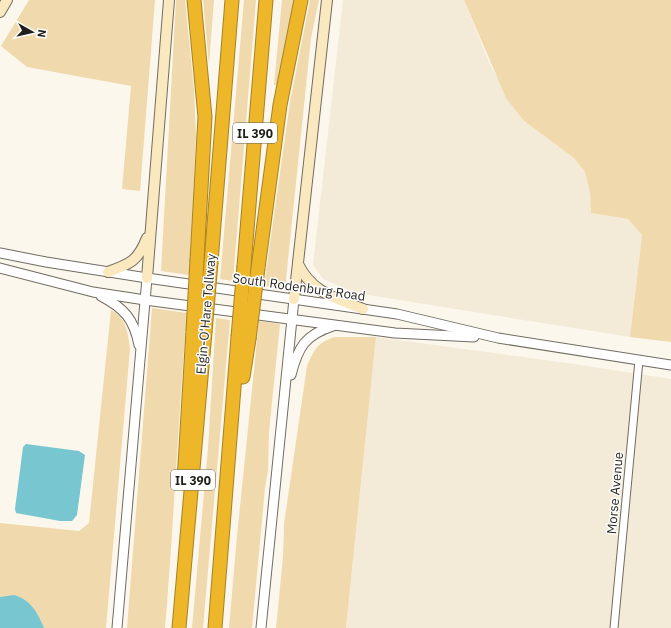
<svg xmlns="http://www.w3.org/2000/svg" width="671" height="628" font-family="'IBM Plex Sans',sans-serif">
<style>
.built{fill:#f3ead8}
.green{fill:#f0daad}
.water{fill:#78c6d0}
.lines{fill:none;stroke-linecap:round;stroke-linejoin:round}
.minor-casing{stroke:#706c62;stroke-width:9}
.tertiary-casing{stroke:#706c62;stroke-width:11}
.secondary-casing{stroke:#706c62;stroke-width:12}
.motorway-casing{stroke:#a68124;stroke-width:15}
.minor{stroke:#fff;stroke-width:7}
.tertiary{stroke:#fff;stroke-width:9}
.secondary{stroke:#fae9bf;stroke-width:10}
.motorway{stroke:#eeb72a;stroke-width:13}
.motorway-bridge-casing{stroke:#a68124;stroke-width:15;stroke-linecap:butt}
.motorway-bridge{stroke:#eeb72a;stroke-width:13}
.labels{text-anchor:middle;dominant-baseline:central;stroke-width:3;stroke-linejoin:round;paint-order:stroke}
.shield{fill:#fff;stroke:#63625f;stroke-width:1}
.shield-label{font-size:12px;font-weight:bold;fill:#201e1a}
.street-label{font-size:13px;fill:#201e1a;stroke:#fff}
</style>
<rect width="100%" height="100%" fill="#fcf7ec"/>
<g class="built">
<polygon points="343,0 464,0 491,67 524,121 574,158 585,172 590,192 591,213 628,219 642,235 630,337 356,293 323,279 313,265"/>
<polygon points="376,337 574,364 671,379 671,628 346,628"/>
</g>
<g class="green">
<polygon points="29,0 155,0 140,191 122,189 131,86 27,67 1,46"/>
<polygon points="176,0 185,0 194,89 196,136 189,275 161,271"/>
<polygon points="203,0 214,0 209,65"/>
<polygon points="244,0 256,0 233,281 220,279"/>
<polygon points="282,0 294,0 277,85 274,85"/>
<polygon points="310,0 319,0 311,38 285,289 264,286 290,102"/>
<polygon points="464,0 671,0 671,342 630,337 642,235 628,219 591,213 590,192 585,172 574,158 524,121 506,98"/>
<path d="M152,308L187,313C178,418 174,523 165,628H127Z"/>
<path d="M111,310C126,318 128,332 130,349L106,628H0V523L79,531L89,523Z"/>
<polygon points="216,318 230,320 203,628 192,628 208,448"/>
<polygon points="259,321 280,324 269,432 268,471 265,488 252,628 229,628 237,536"/>
<path d="M335,337H376L346,628H276L283,557L284,524L307,366C315,348 317,343 335,337Z"/>
</g>
<g class="water">
<polygon points="26,444 79,451 85,455 77,515 72,521 60,521 16,513 15,509 23,447"/>
<path d="M14,595C31,600 37,612 44,628H0V597Z"/>
</g>
<g class="lines">
<g class="minor-casing">
<polyline id="minor" points="614,628 639,360"/>
</g>
<g class="tertiary-casing">
<g id="tertiary">
<polyline points="0,253 46,262 147,278 397,314 498,338 671,365"/>
<polyline points="0,268 93,292 145,300 395,333 474,337"/>
<path d="M101,296C124,308 134,319 139,345"/>
<path d="M291,375C298,347 305,335 333,326"/>
<polyline points="117,628 147,278"/>
<polyline points="261,628 294,299"/>
</g>
</g>
<g class="secondary-casing">
<g id="secondary">
<polyline points="0,12 7,0"/>
<path d="M298,264C312,293 336,298 363,309"/>
<path d="M108,272C130,264 138,261 147,238"/>
<polyline points="147,278 169,0"/>
<polyline points="294,299 327,0"/>
</g>
</g>
<g class="motorway-casing">
<g id="motorway">
<polyline points="194,0 205,117 197,260"/>
<polyline points="211,262 232,0"/>
<polyline points="244,266 266,0"/>
<polyline points="258,268 280,105 301,0"/>
<polyline points="243,377 249,339"/>
<polyline points="184,481 193,331"/>
<polyline points="179,628 205,332"/>
<polyline points="215,628 238,337"/>
</g>
</g>
<use href="#minor" class="minor"/>
<use href="#tertiary" class="tertiary"/>
<use href="#secondary" class="secondary"/>
<use href="#motorway" class="motorway"/>
<g class="motorway-bridge-casing">
<g id="motorway-bridge">
<polyline points="193,331 197,260"/>
<polyline points="205,332 211,262"/>
<polyline points="238,337 244,266"/>
<polyline points="249,339 258,268"/>
</g>
</g>
<use href="#motorway-bridge" class="motorway-bridge"/>
</g>
<g class="labels">
<g class="shield">
<rect x="233" y="123" width="44" height="20" rx="3"/>
<rect x="171" y="470" width="44" height="20" rx="3"/>
</g>
<g class="shield-label">
<text x="255" y="133">IL 390</text>
<text x="193" y="480">IL 390</text>
</g>
<g class="street-label">
<text transform="translate(299 287) rotate(8)">South Rodenburg Road</text>
<text transform="translate(206 314) rotate(-85)">Elgin-O'Hare Tollway</text>
<text transform="translate(615 493) rotate(-85)">Morse Avenue</text>
</g>
</g>
<g transform="translate(32 32) rotate(98)" stroke="#ffffff" stroke-width="3" paint-order="stroke">
<path d="M0-3L7 15L0 10L-7 15Z" fill="#201e1a"/>
<text y="-6" font-size="11" font-weight="bold" text-anchor="middle" fill="#201e1a">N</text>
</g>
</svg>
